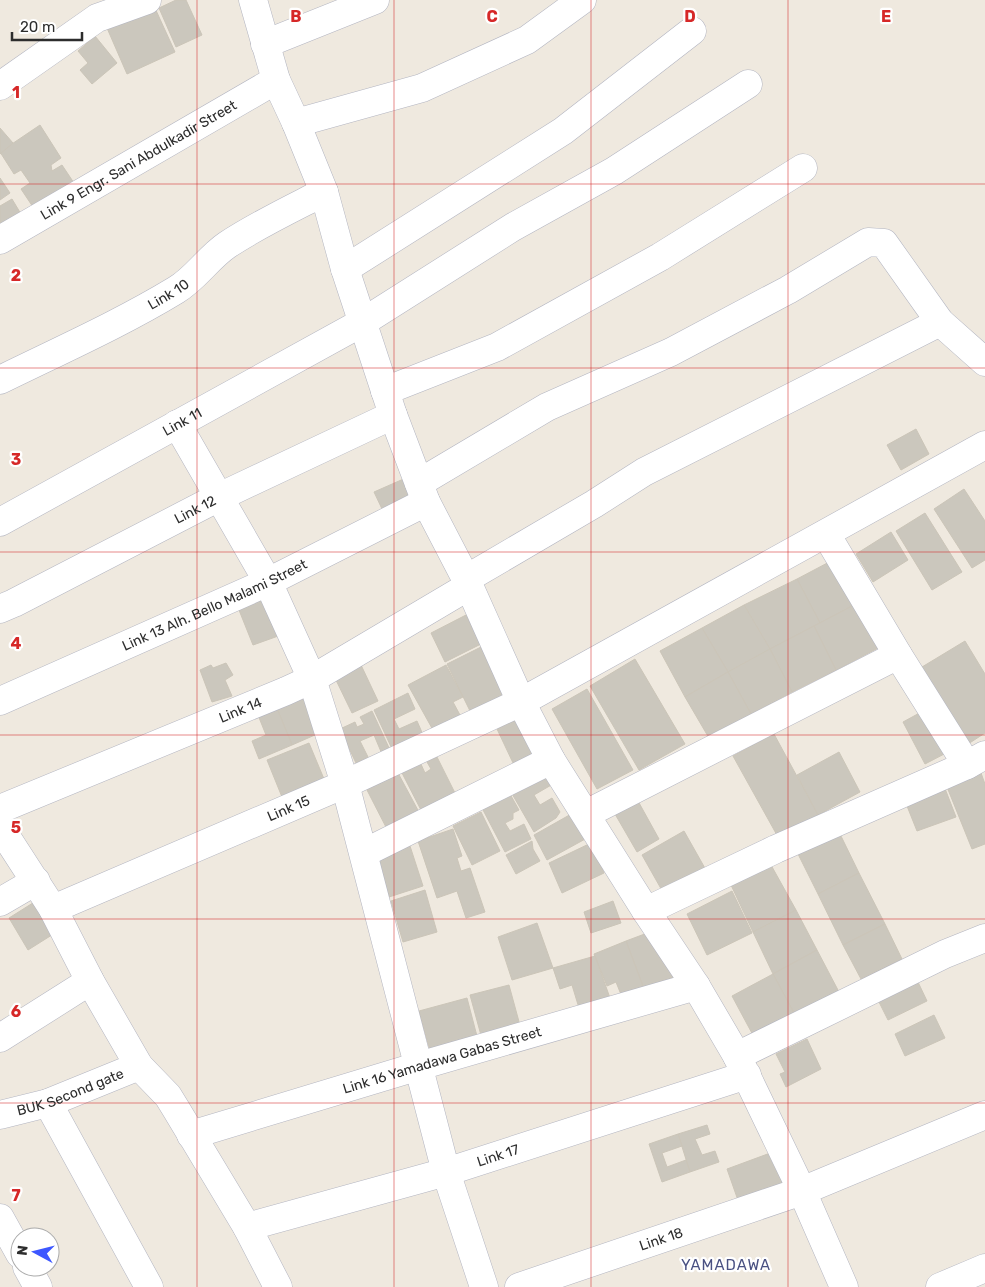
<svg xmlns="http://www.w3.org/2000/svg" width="985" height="1287" font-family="Rubik,sans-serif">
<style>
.building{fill:#cbc7bd;stroke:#cbc5b8}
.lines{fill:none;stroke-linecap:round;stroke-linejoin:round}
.minor-casing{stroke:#b3b5c1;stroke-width:29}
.minor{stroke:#fff;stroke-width:28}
.grid{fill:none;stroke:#d62828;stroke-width:1;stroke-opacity:0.55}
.labels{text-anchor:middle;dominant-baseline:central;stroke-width:4.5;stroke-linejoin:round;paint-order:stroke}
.street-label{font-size:14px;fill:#2d2d2d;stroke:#fff}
.neighbourhood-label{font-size:15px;letter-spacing:1px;fill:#4a5182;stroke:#fff}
.grid-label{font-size:16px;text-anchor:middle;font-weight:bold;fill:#d62828;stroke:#fff;stroke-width:4.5;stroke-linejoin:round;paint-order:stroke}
</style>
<rect width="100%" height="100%" fill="#efe9df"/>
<g class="building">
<polygon points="176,0 186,0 202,35 176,47 159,8"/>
<polygon points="154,6 175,52 127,74 107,28"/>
<polygon points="95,36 117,63 92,84 80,70 88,63 78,51"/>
<polygon points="40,125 61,158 51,165 52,171 62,165 78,189 39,216 21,189 30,183 21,170 14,174 0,152"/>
<polygon points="0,128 13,143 0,154"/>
<polygon points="0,178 10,193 0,200"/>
<polygon points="12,199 24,219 0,234 0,206"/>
<polygon points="916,429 929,454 901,470 887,445"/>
<polygon points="408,477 416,496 383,511 374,492"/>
<polygon points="964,489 985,521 985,560 972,568 934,509"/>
<polygon points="925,513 962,572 932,590 896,531"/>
<polygon points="891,532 908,560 873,582 856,554"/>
<polygon points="833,560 856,604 820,623 797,579"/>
<polygon points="797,579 820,623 770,649 744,605"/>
<polygon points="262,599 281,635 253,645 239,610"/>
<polygon points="856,604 878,648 836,670 814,626"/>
<polygon points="744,605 770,649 728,672 702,628"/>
<polygon points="466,615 481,644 445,662 431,633"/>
<polygon points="814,626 836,670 792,692 770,649"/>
<polygon points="702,628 728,672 685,697 660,651"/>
<polygon points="965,641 985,674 985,733 968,744 922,667"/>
<polygon points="481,647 506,698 472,715 447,664"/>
<polygon points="770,649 792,692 751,714 728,672"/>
<polygon points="635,659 685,744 639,770 590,686"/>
<polygon points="226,663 233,675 225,680 232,696 212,702 200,670 211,665 213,668"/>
<polygon points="361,665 378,701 352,713 335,678"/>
<polygon points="446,665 463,697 453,702 460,715 433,730 408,685"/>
<polygon points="728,672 751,714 709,738 685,697"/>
<polygon points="587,689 633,770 597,789 552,709"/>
<polygon points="308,693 324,731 292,745 276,706"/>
<polygon points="408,693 415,709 394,719 399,729 417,721 424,737 393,751 374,710"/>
<polygon points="276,706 292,745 259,759 252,741 266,735 258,715"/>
<polygon points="925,710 948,752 925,764 903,722"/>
<polygon points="372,711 390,750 382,754 374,735 360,741 368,757 356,763 340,729 355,722 357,727 364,724 360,717"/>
<polygon points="522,717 539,753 514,765 497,729"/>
<polygon points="774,734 818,815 778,837 733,756"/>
<polygon points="309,743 324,779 282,797 267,760"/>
<polygon points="839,752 860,792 818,815 797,775"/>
<polygon points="437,757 456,795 422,812 401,771 420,762 425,773 431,769 427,762"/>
<polygon points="546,771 553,784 534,795 540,805 552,798 560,812 556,818 534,832 511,792"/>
<polygon points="398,773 420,814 388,831 367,790"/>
<polygon points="981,773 985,784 985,844 972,849 947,787"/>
<polygon points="944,786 956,817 917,831 905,801"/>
<polygon points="510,794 519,810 513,813 513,819 505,823 510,831 524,824 531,839 505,852 482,808"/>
<polygon points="638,801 659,839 637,852 615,814"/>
<polygon points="481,812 500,851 472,865 453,826"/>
<polygon points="573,813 587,838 547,860 534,835"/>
<polygon points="453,829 462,856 457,858 461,871 470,868 485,912 466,918 457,891 437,898 418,841"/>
<polygon points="684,831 706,870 664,894 642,855"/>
<polygon points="840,834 859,873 818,894 798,854"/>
<polygon points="532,841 533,849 540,861 516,874 506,855"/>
<polygon points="591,843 604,873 562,893 549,863"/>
<polygon points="410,846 423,886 389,897 377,857"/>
<polygon points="771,865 796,910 753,932 731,885"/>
<polygon points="859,873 885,924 843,945 818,894"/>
<polygon points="425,890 437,932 403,942 391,901"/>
<polygon points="732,891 752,933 707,955 687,914"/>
<polygon points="36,901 55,933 28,950 9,918"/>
<polygon points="613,901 621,923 591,933 584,912"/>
<polygon points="796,910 817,950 773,974 753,932"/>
<polygon points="537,923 553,968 512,980 498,937"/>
<polygon points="885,924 902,959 861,979 843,945"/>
<polygon points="650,932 678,975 644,989 626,941"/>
<polygon points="626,941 644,989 622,997 616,982 607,986 594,954"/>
<polygon points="817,950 839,992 795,1015 773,974"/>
<polygon points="595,956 610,998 579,1008 572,985 560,989 553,968"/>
<polygon points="773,974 795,1015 754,1037 732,996"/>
<polygon points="917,980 927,1001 888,1020 878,1000"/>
<polygon points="509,985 521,1029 482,1039 470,995"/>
<polygon points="467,998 478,1040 431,1054 419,1011"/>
<polygon points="934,1015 945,1038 905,1056 895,1034"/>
<polygon points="807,1039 821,1069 786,1087 780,1074 785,1072 776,1054"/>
<polygon points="707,1125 710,1134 695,1139 702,1155 715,1151 719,1162 690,1172 678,1134"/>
<polygon points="678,1134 682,1146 662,1153 667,1167 686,1160 690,1172 662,1182 649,1144"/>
<polygon points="773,1152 786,1189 740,1206 727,1169"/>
</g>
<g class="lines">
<g class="minor-casing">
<g id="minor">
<polyline points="253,0 276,80 296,123 324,192 345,269 393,415 426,502 466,579 521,702 551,760 646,911 696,986 737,1056 802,1191 844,1287"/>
<polyline points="265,44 375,0"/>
<polyline points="0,86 97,18 147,0"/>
<polyline points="296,123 422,88 527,40 582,0"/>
<path id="s1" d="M0,240L276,80"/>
<polyline points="345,269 563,131 692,31"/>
<path id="s2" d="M0,380C59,351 120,324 176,290C196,278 208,258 227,245C257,225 291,209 324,192"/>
<polyline points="385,391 497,347 660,257 803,168"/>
<polyline points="177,424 268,582 312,679 345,784 446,1172 484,1287"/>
<polyline points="419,483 547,407 671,352 788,290 868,242 884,243 940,322 985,362"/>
<path id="s3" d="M0,522L363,322L513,227L614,171L748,84"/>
<polyline points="826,534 898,655 967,765"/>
<polyline points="466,579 594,504 644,472 940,322"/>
<path id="s4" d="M0,609L14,603L219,497L393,415"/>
<path id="s5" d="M0,701L268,582L426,502"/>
<path id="s6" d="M0,809L286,691L312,679L469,586"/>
<polyline points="586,814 898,655"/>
<polyline points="0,827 53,909 90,981 139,1066 168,1096 176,1109 247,1227 278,1287"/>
<polyline points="364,853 551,760"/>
<polyline points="0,902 36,881"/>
<path id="s7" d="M53,909L345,784L521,702L985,445"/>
<polyline points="646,911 776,849 967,765 985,755"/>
<polyline points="0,1038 90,981"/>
<polyline points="737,1056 945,954 985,938"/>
<polyline points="48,1103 149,1287"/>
<path id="s8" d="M0,1115L48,1103L139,1066"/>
<path id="s9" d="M191,1135L419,1066L696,986"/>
<polyline points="0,1218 20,1254"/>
<path id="s10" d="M247,1227L446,1172L747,1075"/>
<polyline points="27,1267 38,1287"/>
<path id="s11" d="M519,1287L802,1191L985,1115"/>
<polyline points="940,1287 985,1268"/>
</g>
</g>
<use href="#minor" class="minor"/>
</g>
<path class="grid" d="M197,0V1287M394,0V1287M591,0V1287M788,0V1287M0,184H985M0,368H985M0,552H985M0,735H985M0,919H985M0,1103H985"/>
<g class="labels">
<g class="street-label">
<text stroke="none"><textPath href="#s1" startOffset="160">Link 9 Engr. Sani Abdulkadir Street</textPath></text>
<text stroke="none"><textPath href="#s2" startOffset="189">Link 10</textPath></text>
<text stroke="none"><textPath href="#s3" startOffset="208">Link 11</textPath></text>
<text stroke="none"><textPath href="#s4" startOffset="219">Link 12</textPath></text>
<text stroke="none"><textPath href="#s5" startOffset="235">Link 13 Alh. Bello Malami Street</textPath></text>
<text stroke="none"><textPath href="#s6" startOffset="260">Link 14</textPath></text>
<text stroke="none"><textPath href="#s7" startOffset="256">Link 15</textPath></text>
<text stroke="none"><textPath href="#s9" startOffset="262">Link 16 Yamadawa Gabas Street</textPath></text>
<text stroke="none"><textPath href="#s8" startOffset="74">BUK Second gate</textPath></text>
<text stroke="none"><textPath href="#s10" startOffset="261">Link 17</textPath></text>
<text stroke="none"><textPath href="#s11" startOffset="150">Link 18</textPath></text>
</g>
<g class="neighbourhood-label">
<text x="726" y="1265">YAMADAWA</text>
</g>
</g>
<g class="grid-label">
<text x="296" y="22">B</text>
<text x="492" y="22">C</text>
<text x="690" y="22">D</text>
<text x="886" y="22">E</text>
<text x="16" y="98">1</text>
<text x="16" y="281">2</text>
<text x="16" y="465">3</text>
<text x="16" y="649">4</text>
<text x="16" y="833">5</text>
<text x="16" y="1017">6</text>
<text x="16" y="1201">7</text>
</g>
<g transform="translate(35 1252) rotate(277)"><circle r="24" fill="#ffffff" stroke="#ababab"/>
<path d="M0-4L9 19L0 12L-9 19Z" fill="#3d57ff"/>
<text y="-8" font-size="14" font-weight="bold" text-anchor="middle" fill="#2d2d2d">N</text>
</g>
<path d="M12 32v8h70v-8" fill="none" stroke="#2d2d2d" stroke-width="2.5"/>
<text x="20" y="32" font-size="15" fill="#2d2d2d" stroke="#ffffff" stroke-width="4" paint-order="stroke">20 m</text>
</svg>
